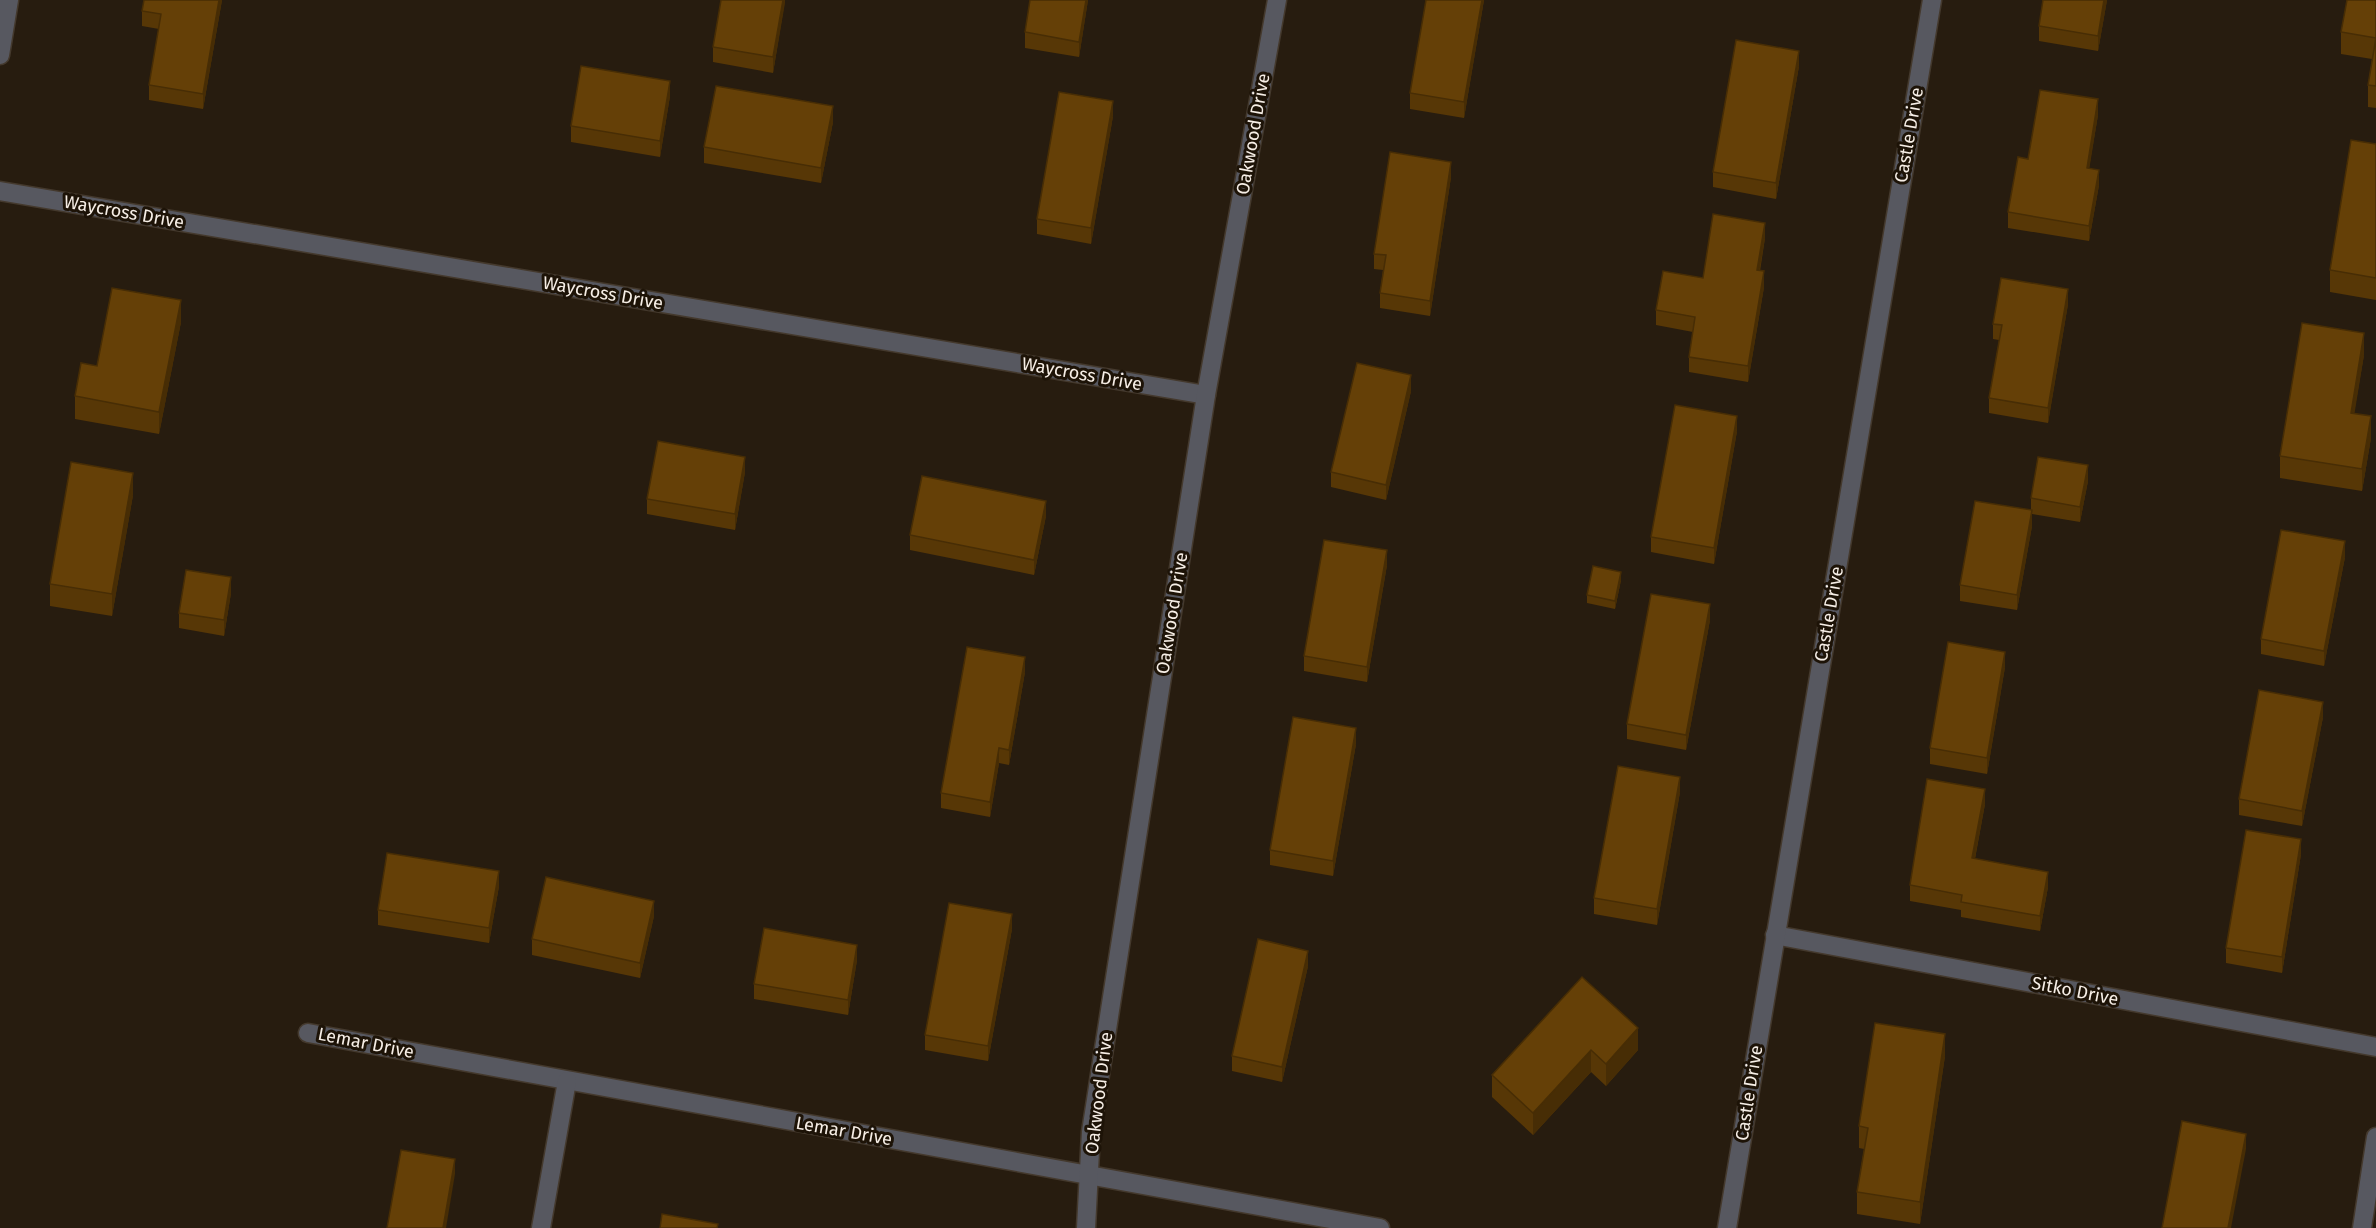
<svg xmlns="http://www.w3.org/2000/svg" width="2376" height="1228" font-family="'Fira Sans',sans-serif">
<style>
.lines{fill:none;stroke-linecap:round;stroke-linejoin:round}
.minor-casing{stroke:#44392d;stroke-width:21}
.minor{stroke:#575860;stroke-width:18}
.wall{fill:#573706}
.shaded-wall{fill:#472d05}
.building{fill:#654007;stroke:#472d05;stroke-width:1.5}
.labels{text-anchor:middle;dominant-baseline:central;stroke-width:6;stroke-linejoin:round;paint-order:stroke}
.street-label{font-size:18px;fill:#f6eee6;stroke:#1d1307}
</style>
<rect width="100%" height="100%" fill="#271c0f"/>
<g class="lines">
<g class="minor-casing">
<g id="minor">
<polyline points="0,55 9,0"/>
<polyline points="0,191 1206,395"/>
<polyline points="1775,935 2376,1047"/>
<polyline points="308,1033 1380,1228"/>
<polyline points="541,1228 567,1081"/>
<polyline points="1086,1228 1091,1132 1206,395 1277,0"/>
<polyline points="1727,1228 1932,0"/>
<polyline points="2362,1228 2376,1137"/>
</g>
</g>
<use href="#minor" class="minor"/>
</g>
<g class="wall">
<polygon points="222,0 203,109 149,100 149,85 159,29 142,26 142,11"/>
<polygon points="785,0 773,73 713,62 713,47"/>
<polygon points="1088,0 1079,57 1025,48 1025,32"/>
<polygon points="1426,0 1484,0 1464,118 1410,109 1410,93"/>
<polygon points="2043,0 2107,0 2098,51 2039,41 2039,26"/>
<polygon points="2376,0 2376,108 2368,107 2368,85 2372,59 2341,54 2341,32"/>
<polygon points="1799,66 1776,199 1713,187 1713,172"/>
<polygon points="670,96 660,157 571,142 571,126"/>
<polygon points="2098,115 2089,168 2099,185 2089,241 2008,228 2008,212 2028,159"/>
<polygon points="1113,116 1091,244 1037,234 1037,219"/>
<polygon points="833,122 821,183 704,163 704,147"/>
<polygon points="2376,144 2376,300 2330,292 2330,270"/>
<polygon points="1451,177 1430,316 1380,308 1380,293 1383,270 1374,269 1374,254"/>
<polygon points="1765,238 1760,271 1764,287 1748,382 1689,372 1689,357 1693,332 1656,325 1656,310 1703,278"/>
<polygon points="2068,304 2048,423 1989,413 1989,398 1999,340 1993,339 1993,324"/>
<polygon points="181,322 159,434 75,419 75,396 97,366"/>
<polygon points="2364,355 2354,413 2371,438 2362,491 2280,478 2280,456"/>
<polygon points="1411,391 1386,500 1331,487 1331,472"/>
<polygon points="1737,431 1714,564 1651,552 1651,537"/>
<polygon points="745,472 735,530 647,514 647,499"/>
<polygon points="2088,481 2080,522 2032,514 2032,526 2017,610 1960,601 1960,585 2031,510 2031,498"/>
<polygon points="133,495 112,616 50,606 50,584"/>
<polygon points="1046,516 1034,575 910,550 910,535"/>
<polygon points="2345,557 2324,666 2261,654 2261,639"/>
<polygon points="1387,565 1367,682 1304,671 1304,656"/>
<polygon points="1621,580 1615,609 1587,603 1587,595"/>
<polygon points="231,593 224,636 179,628 179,613"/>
<polygon points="1710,620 1686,750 1627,739 1627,724"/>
<polygon points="2005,667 1987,774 1930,764 1930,748"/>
<polygon points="1025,672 1009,765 999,763 990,817 941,808 941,793"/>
<polygon points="2323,717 2302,826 2239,815 2239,799"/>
<polygon points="1356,744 1333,876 1270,865 1270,850"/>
<polygon points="1680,792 1657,925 1594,914 1594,898"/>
<polygon points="1985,804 1975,859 2048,887 2040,931 1961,917 1961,910 1910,901 1910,885"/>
<polygon points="2301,854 2282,973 2226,963 2226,948"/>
<polygon points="499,886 489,943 378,925 378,910"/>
<polygon points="654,916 640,978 532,955 532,939"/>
<polygon points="1012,929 988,1061 925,1050 925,1035"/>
<polygon points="857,960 848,1015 754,999 754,984"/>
<polygon points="1308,966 1282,1082 1232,1071 1232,1056"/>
<polygon points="1638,1028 1638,1050 1606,1086 1591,1072 1533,1135 1492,1097 1492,1075"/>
<polygon points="1945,1056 1920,1224 1857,1214 1857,1192 1864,1149 1859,1148 1859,1126"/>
</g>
<g class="shaded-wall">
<polygon points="219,0 222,0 203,109 203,94"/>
<polygon points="783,0 785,0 785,3 773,73 773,57"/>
<polygon points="1086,0 1088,0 1079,57 1079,42"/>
<polygon points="1482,0 1484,0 1464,118 1464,102"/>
<polygon points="2104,0 2107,0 2098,51 2098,36"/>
<polygon points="1799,51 1799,66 1776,199 1776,183"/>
<polygon points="670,81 670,96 660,157 660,141"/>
<polygon points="2098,99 2098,115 2087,183 2087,168"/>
<polygon points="1113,101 1113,116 1091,244 1091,228"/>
<polygon points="833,106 833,122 821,183 821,168"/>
<polygon points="1451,162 1451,177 1430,316 1430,301"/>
<polygon points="2099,170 2099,185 2089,241 2089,226"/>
<polygon points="1765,223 1765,238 1757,285 1757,270"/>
<polygon points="1764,271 1764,287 1748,382 1748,366"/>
<polygon points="2068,289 2068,304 2048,423 2048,408"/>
<polygon points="181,300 181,322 159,434 159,412"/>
<polygon points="2364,333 2364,355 2351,435 2351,413"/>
<polygon points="1411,375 1411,391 1386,500 1386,485"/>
<polygon points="1737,416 1737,431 1714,564 1714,548"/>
<polygon points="2371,416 2371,438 2362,491 2362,469"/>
<polygon points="745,457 745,472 735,530 735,514"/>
<polygon points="2088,465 2088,481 2080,522 2080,507"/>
<polygon points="133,473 133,495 112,616 112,594"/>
<polygon points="1046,501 1046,516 1034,575 1034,560"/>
<polygon points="2032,510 2032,526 2017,610 2017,595"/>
<polygon points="2345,541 2345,557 2324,666 2324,651"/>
<polygon points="1387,550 1387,565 1367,682 1367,667"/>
<polygon points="1621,572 1621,580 1615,609 1615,601"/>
<polygon points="231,577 231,593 224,636 224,620"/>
<polygon points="1710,604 1710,620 1686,750 1686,735"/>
<polygon points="2005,652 2005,667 1987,774 1987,758"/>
<polygon points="1025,657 1025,672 1009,765 1009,750"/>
<polygon points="2323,702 2323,717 2302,826 2302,811"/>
<polygon points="1356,728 1356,744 1333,876 1333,861"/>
<polygon points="999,748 999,763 990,817 990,802"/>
<polygon points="1680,777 1680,792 1657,925 1657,909"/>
<polygon points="1985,789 1985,804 1972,874 1972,858"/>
<polygon points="2301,839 2301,854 2282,973 2282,957"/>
<polygon points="499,871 499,886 489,943 489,928"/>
<polygon points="2048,872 2048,887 2040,931 2040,916"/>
<polygon points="654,901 654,916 640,978 640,963"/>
<polygon points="1012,914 1012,929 988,1061 988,1046"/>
<polygon points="857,945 857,960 848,1015 848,1000"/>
<polygon points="1308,951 1308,966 1282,1082 1282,1067"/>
<polygon points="1638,1028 1638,1050 1606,1086 1606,1064"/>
<polygon points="1945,1034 1945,1056 1920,1224 1920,1202"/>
<polygon points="1591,1050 1591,1072 1533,1135 1533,1113"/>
<polygon points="2246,1134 2246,1149 2231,1228 2228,1228"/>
<polygon points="455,1159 455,1174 446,1228 443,1228"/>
</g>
<g class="building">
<polygon points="144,0 219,0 203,94 149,85 161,14 142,11"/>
<polygon points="721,0 783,0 773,57 713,47"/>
<polygon points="1030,0 1086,0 1079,42 1025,32"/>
<polygon points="1426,0 1482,0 1464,102 1410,93"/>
<polygon points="2043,0 2104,0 2098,36 2039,26"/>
<polygon points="2347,0 2376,0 2376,38 2341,32"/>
<polygon points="2376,38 2376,86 2368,85"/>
<polygon points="1736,40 1799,51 1776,183 1713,172"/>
<polygon points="581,66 670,81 660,141 571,126"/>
<polygon points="716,86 833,106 821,168 704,147"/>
<polygon points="2040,90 2098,99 2087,168 2099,170 2089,226 2008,212 2018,157 2028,159"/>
<polygon points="1059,92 1113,101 1091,228 1037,219"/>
<polygon points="2351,140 2376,144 2376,278 2330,270"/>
<polygon points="1390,152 1451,162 1430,301 1380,293 1386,255 1374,254"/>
<polygon points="1713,214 1765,223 1757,270 1764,271 1748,366 1689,357 1695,317 1656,310 1663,271 1703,278"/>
<polygon points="2001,278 2068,289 2048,408 1989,398 2002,325 1993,324"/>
<polygon points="112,288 181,300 159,412 75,396 81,363 97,366"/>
<polygon points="2302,323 2364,333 2351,413 2371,416 2362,469 2280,456"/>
<polygon points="1357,363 1411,375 1386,485 1331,472"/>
<polygon points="1675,405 1737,416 1714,548 1651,537"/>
<polygon points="658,441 745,457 735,514 647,499"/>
<polygon points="2038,457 2088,465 2080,507 2031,498"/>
<polygon points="71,462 133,473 112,594 50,584"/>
<polygon points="922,476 1046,501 1034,560 910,535"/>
<polygon points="1975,501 2032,510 2017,595 1960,585"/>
<polygon points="2281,530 2345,541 2324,651 2261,639"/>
<polygon points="1324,540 1387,550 1367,667 1304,656"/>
<polygon points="1593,566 1621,572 1615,601 1587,595"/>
<polygon points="186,570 231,577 224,620 179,613"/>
<polygon points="1651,594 1710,604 1686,735 1627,724"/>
<polygon points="1948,642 2005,652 1987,758 1930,748"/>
<polygon points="967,647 1025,657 1009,750 999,748 990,802 941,793"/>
<polygon points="2259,690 2323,702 2302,811 2239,799"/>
<polygon points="1293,717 1356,728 1333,861 1270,850"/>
<polygon points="1618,766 1680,777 1657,909 1594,898"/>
<polygon points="1927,779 1985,789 1972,858 2048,872 2040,916 1961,902 1962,895 1910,885"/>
<polygon points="2246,830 2301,839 2282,957 2226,948"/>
<polygon points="387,853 499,871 489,928 378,910"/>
<polygon points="546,877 654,901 640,963 532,939"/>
<polygon points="949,903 1012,914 988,1046 925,1035"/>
<polygon points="764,928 857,945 848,1000 754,984"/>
<polygon points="1258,939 1308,951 1282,1067 1232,1056"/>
<polygon points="1582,977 1638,1028 1606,1064 1591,1050 1533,1113 1492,1075"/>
<polygon points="1875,1023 1945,1034 1920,1202 1857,1192 1868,1128 1859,1126"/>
<polygon points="2182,1121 2246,1134 2228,1228 2162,1228"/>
<polygon points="401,1150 455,1159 443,1228 387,1228"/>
<polygon points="662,1214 718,1224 717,1228 660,1228"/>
</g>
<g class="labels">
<g class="street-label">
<text transform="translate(1253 134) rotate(-80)">Oakwood Drive</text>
<text transform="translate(1909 135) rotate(-80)">Castle Drive</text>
<text transform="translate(124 212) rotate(10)">Waycross Drive</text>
<text transform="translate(603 293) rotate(10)">Waycross Drive</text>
<text transform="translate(1082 374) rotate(10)">Waycross Drive</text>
<text transform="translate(1172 613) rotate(-81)">Oakwood Drive</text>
<text transform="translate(1829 614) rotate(-80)">Castle Drive</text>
<text transform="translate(2075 991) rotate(11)">Sitko Drive</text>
<text transform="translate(366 1043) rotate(11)">Lemar Drive</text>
<text transform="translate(1099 1093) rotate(-83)">Oakwood Drive</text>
<text transform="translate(1749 1093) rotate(-81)">Castle Drive</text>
<text transform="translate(844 1131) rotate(10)">Lemar Drive</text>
</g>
</g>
</svg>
